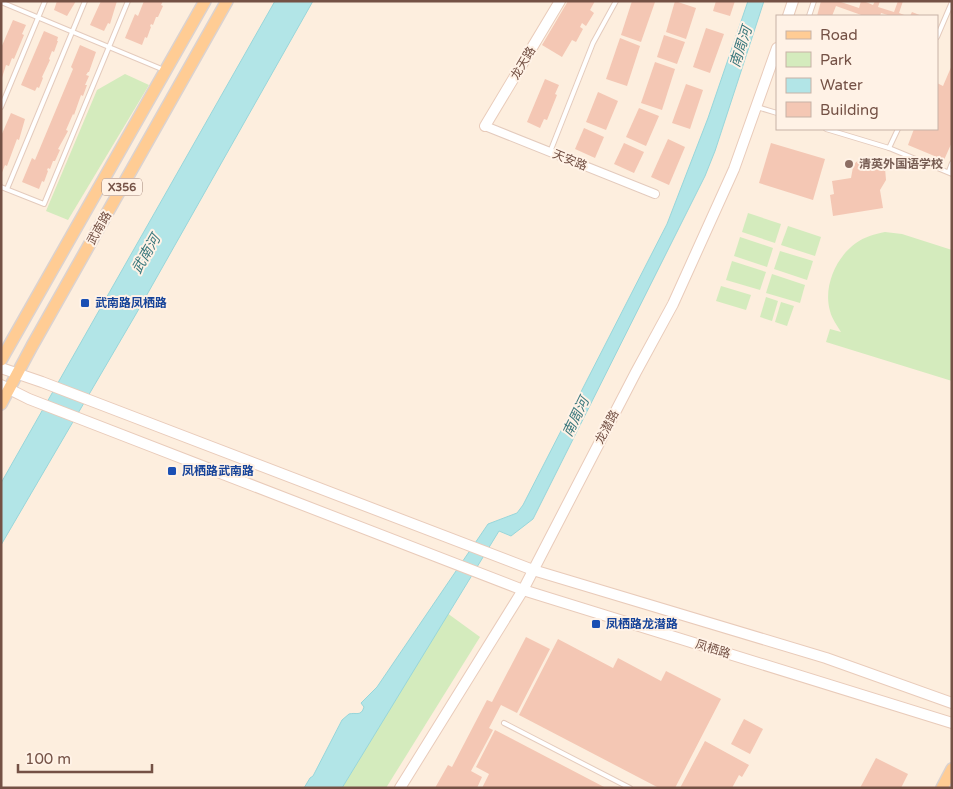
<svg xmlns="http://www.w3.org/2000/svg" width="953" height="789" font-family="'Varela Round','Noto Sans SC',sans-serif">
<style>
.green{fill:#d4ebbd}
.water{fill:#b2e5e7;stroke:#98d6da}
.building{fill:#f4c7b4}
.lines{fill:none;stroke-linecap:round;stroke-linejoin:round}
.lane-casing{stroke:#e4cbbd;stroke-width:6}
.street-casing{stroke:#e4cbbd;stroke-width:10}
.secondary-casing{stroke:#e9cbba;stroke-width:12}
.primary-casing{stroke:#dbd2cf;stroke-width:14}
.lane{stroke:#fff;stroke-width:4}
.street{stroke:#fff;stroke-width:8}
.secondary{stroke:#fff;stroke-width:10}
.primary{stroke:#ffcc94;stroke-width:11}
.education-dot{fill:#8d6e63;stroke:#fff2e6;stroke-width:2}
.transit-dot{fill:#1a4fb4;stroke:#fff2e6;stroke-width:2}
.labels{text-anchor:middle;dominant-baseline:central;stroke-width:4;stroke-linejoin:round;paint-order:stroke}
.shield{fill:#fff2e6;stroke:#9e8175;stroke-width:1}
.shield-label{font-size:11px;font-weight:bold;fill:#745145}
.street-label{font-size:12px;fill:#745145;stroke:#fff2e6}
.education-label{font-size:12px;font-weight:bold;fill:#785e54;stroke:#fff2e6;text-anchor:start}
.transit-label{font-size:12px;font-weight:bold;fill:#164399;stroke:#fff2e6;text-anchor:start}
.water-label{font-size:14px;font-style:italic;fill:#39777c;stroke:#fff2e6}
</style>
<rect width="100%" height="100%" fill="#fdeede"/>
<g class="green">
<polygon points="125,74 149,85 68,220 46,211 97,90"/>
<polygon points="748,213 781,224 775,243 742,232"/>
<polygon points="788,226 821,237 815,256 781,245"/>
<path d="M885,232L902,234L952,250V381L826,342L830,329L841,332C837,325 832,319 830,311C823,287 836,257 856,243C864,237 875,234 885,232Z"/>
<polygon points="740,237 773,248 767,267 734,256"/>
<polygon points="780,251 813,261 807,280 774,269"/>
<polygon points="732,261 766,272 760,290 726,280"/>
<polygon points="772,274 805,285 800,303 766,293"/>
<polygon points="721,286 751,295 746,310 716,301"/>
<polygon points="766,297 778,301 772,321 760,317"/>
<polygon points="781,302 794,306 787,326 775,322"/>
<polygon points="447,613 480,637 386,788 342,788"/>
</g>
<g class="water">
<polygon points="275,1 313,1 136,314 1,545 1,483"/>
<path d="M748,1H764L715,151L705,176L533,519L511,536L499,531L342,788H304L310,778L313,776L342,720L349,714C356,712 361,717 364,707L361,703L377,687L488,524L517,513L523,505L667,224L708,118Z"/>
</g>
<g class="building">
<polygon points="57,1 76,1 67,16 54,10"/>
<polygon points="101,1 117,1 110,24 108,23 104,31 90,25"/>
<polygon points="144,1 163,1 161,5 163,6 158,17 156,17 153,25 151,24 150,26 151,27 147,38 145,37 142,45 125,38 135,14 138,16"/>
<polygon points="568,1 595,1 590,10 594,13 586,26 582,23 580,27 583,29 576,42 572,40 562,57 542,45"/>
<polygon points="632,1 655,2 641,42 621,35"/>
<polygon points="675,1 696,8 686,39 666,32"/>
<polygon points="716,1 735,1 730,16 713,11"/>
<polygon points="821,1 842,1 841,2 859,8 861,1 867,1 866,2 873,5 875,1 880,1 878,7 894,12 898,1 903,1 899,13 907,16 891,16 881,13 880,16 864,16 836,6 832,16 817,16"/>
<polygon points="912,12 922,16 910,16"/>
<polygon points="13,20 26,25 22,34 24,35 14,59 12,58 9,66 6,65 1,81 1,48"/>
<polygon points="706,28 724,34 710,73 693,67"/>
<polygon points="44,31 58,37 57,41 58,41 54,52 52,51 49,59 50,60 42,77 43,78 39,88 37,87 35,91 21,85"/>
<polygon points="664,35 685,42 677,64 657,57"/>
<polygon points="620,38 640,46 627,86 606,79"/>
<polygon points="80,45 96,52 89,72 88,72 86,75 89,76 85,85 87,85 83,96 81,95 74,115 73,114 66,130 68,131 58,149 60,150 55,161 53,161 50,169 48,168 47,170 48,171 44,182 42,181 39,189 22,182 32,158 35,160 73,69 71,67"/>
<polygon points="655,62 675,69 662,110 641,103"/>
<polygon points="952,65 952,142 944,160 908,145 914,129 937,129 937,83 943,86"/>
<polygon points="545,79 559,85 555,94 557,95 547,120 544,119 540,128 527,122"/>
<polygon points="686,84 703,90 690,129 672,123"/>
<polygon points="598,92 618,101 606,130 586,122"/>
<polygon points="639,108 659,116 646,146 626,137"/>
<polygon points="11,113 25,119 19,140 17,139 7,166 5,165 1,175 1,136"/>
<polygon points="584,128 604,137 595,158 575,149"/>
<polygon points="668,139 685,147 669,185 651,177"/>
<polygon points="624,143 644,152 634,173 614,164"/>
<polygon points="771,143 825,159 813,200 759,183"/>
<polygon points="866,157 878,159 885,168 886,180 880,190 883,208 833,216 830,195 834,194 832,181 851,178 853,167 856,162"/>
<polygon points="526,637 550,649 517,713 501,705 489,728 493,730 471,771 482,777 477,788 435,788 448,765 452,767 487,700 492,702"/>
<polygon points="558,639 613,668 618,658 661,681 666,671 721,699 675,788 659,788 519,715"/>
<polygon points="744,719 763,729 750,754 731,744"/>
<polygon points="495,730 606,788 482,788 489,774 476,767"/>
<polygon points="705,741 749,765 742,777 739,775 732,788 680,788"/>
<polygon points="876,758 908,774 901,788 860,788"/>
</g>
<g class="lines">
<g class="lane-casing">
<g id="lane">
<polyline points="1,2 164,70"/>
<polyline points="809,16 814,1"/>
<polyline points="937,37 952,2"/>
<polyline points="1,107 45,1"/>
<polyline points="757,107 777,113"/>
<polyline points="826,129 889,148 952,174"/>
<polyline points="889,148 898,129"/>
<polyline points="550,152 593,43 616,1"/>
<polyline points="949,171 952,163"/>
<polyline points="1,187 44,204 128,1"/>
<polyline points="7,189 85,1"/>
<polyline points="504,723 630,788"/>
</g>
</g>
<g class="street-casing">
<polyline id="street" points="485,126 655,194"/>
</g>
<g class="secondary-casing">
<g id="secondary">
<polyline points="788,16 793,1"/>
<polyline points="485,126 560,1"/>
<polyline points="1,368 42,382 533,570 826,658 952,703"/>
<polyline points="1,385 29,399 523,590 952,723"/>
<polyline points="400,788 523,590 636,372 673,304 734,169 777,48"/>
</g>
</g>
<g class="primary-casing">
<g id="primary">
<polyline points="1,360 205,1"/>
<polyline points="1,404 32,346 227,1"/>
<polyline points="942,788 952,769"/>
</g>
</g>
<use href="#lane" class="lane"/>
<use href="#street" class="street"/>
<use href="#secondary" class="secondary"/>
<use href="#primary" class="primary"/>
</g>
<circle class="education-dot" cx="849" cy="164" r="5"/>
<g class="transit-dot">
<rect x="80" y="298" width="10" height="10" rx="2.5"/>
<rect x="167" y="466" width="10" height="10" rx="2.5"/>
<rect x="591" y="619" width="10" height="10" rx="2.5"/>
</g>
<g class="labels">
<rect class="shield" x="102" y="178.5" width="40" height="17" rx="4"/>
<g class="shield-label">
<text x="122" y="187">X356</text>
</g>
<g class="street-label">
<text transform="translate(523 63) rotate(-59)">龙天路</text>
<text transform="translate(570 160) rotate(22)">天安路</text>
<text transform="translate(99 228) rotate(-60)">武南路</text>
<text transform="translate(607 427) rotate(-62)">龙潜路</text>
<text transform="translate(713 649) rotate(17)">凤栖路</text>
</g>
<g class="education-label">
<text x="859" y="164">清英外国语学校</text>
</g>
<g class="transit-label">
<text x="95" y="303">武南路凤栖路</text>
<text x="182" y="471">凤栖路武南路</text>
<text x="606" y="624">凤栖路龙潜路</text>
</g>
<g class="water-label">
<text transform="translate(741 47) rotate(-72)">南周河</text>
<text transform="translate(146 254) rotate(-60)">武南河</text>
<text transform="translate(576 417) rotate(-64)">南周河</text>
</g>
</g>
<rect width="953" height="789" fill="none" stroke="#745145" stroke-width="5"/>
<rect x="776" y="15" width="162" height="115" fill="#fff2e6" stroke="#c7b2a6"/>
<rect x="786" y="31" width="25" height="8" fill="#ffcc94" stroke="#c7b2a6"/>
<text x="820" y="40" font-size="15" fill="#745145">Road</text>
<rect x="786" y="52" width="25" height="15" fill="#d4ebbd" stroke="#c7b2a6"/>
<text x="820" y="65" font-size="15" fill="#745145">Park</text>
<rect x="786" y="78" width="25" height="15" fill="#b2e5e7" stroke="#c7b2a6"/>
<text x="820" y="90" font-size="15" fill="#745145">Water</text>
<rect x="786" y="102" width="25" height="15" fill="#f4c7b4" stroke="#c7b2a6"/>
<text x="820" y="115" font-size="15" fill="#745145">Building</text>
<path d="M18 764v8h134v-8" fill="none" stroke="#745145" stroke-width="2.5"/>
<text x="25" y="764" font-size="15" fill="#745145" stroke="#fff2e6" stroke-width="4" paint-order="stroke">100 m</text>
</svg>
